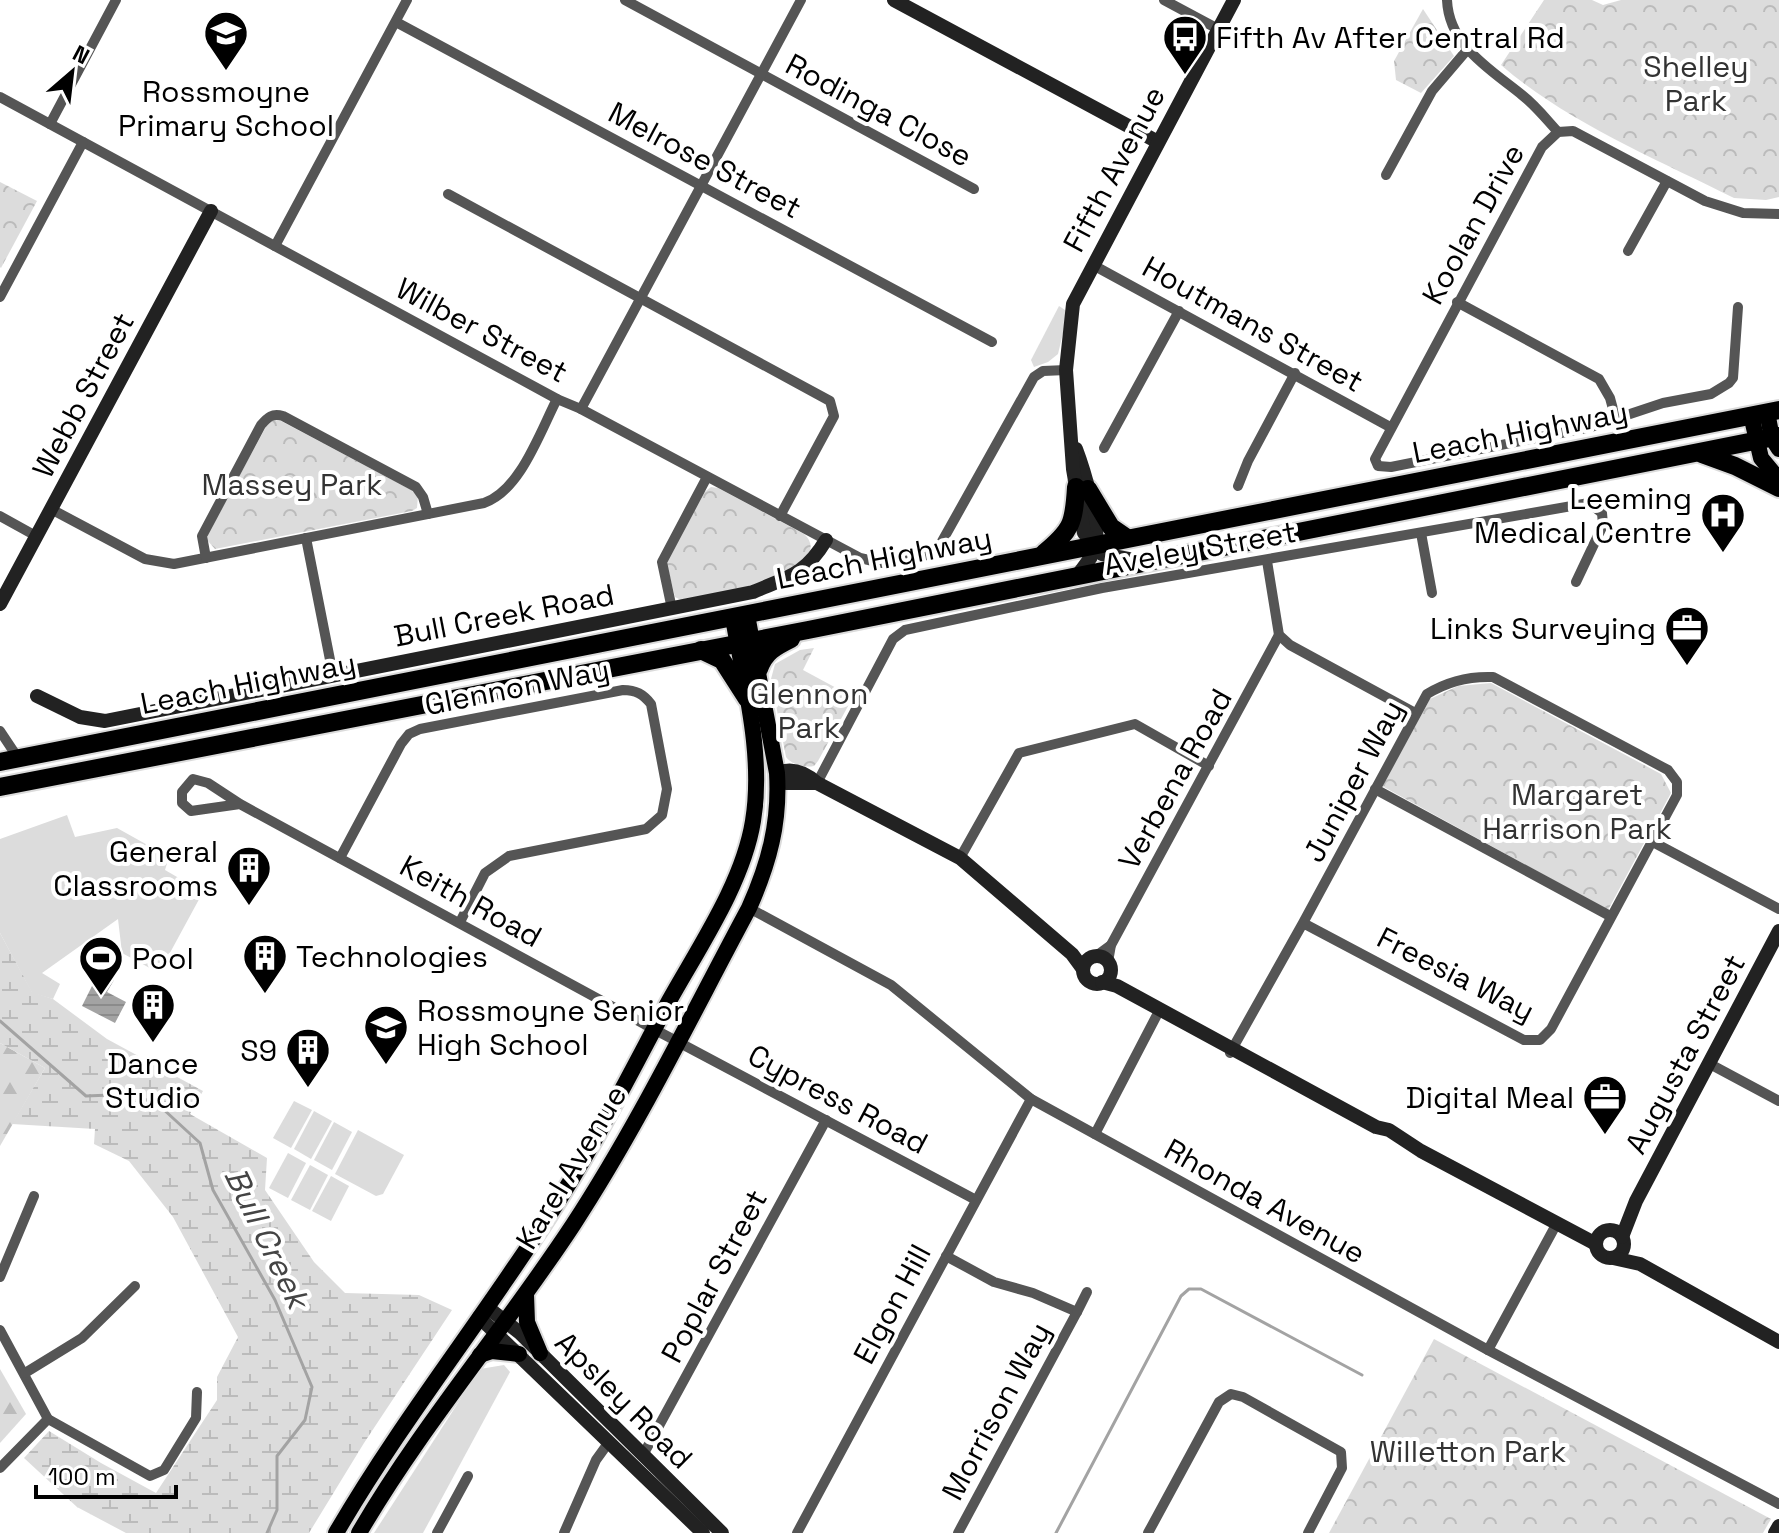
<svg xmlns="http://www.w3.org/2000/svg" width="1779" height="1533" font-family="'Space Grotesk',sans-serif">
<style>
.green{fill:#dcdcdc}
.forest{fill:url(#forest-firs)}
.wetland{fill:url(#wetland-marsh)}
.park{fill:url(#park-crowns)}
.water{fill:url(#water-rules)}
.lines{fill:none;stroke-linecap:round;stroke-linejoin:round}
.stream{stroke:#a3a3a3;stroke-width:3}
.primary-casing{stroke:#dbdbdb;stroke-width:20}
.highway-casing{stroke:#dbdbdb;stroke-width:22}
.street{stroke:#555;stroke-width:10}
.secondary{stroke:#222;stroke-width:14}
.primary{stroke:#000;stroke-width:16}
.highway{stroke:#000;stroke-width:18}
.labels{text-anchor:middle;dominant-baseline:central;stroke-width:8;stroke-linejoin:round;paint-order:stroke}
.poi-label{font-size:30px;fill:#000;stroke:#fff;text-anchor:end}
.park-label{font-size:30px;fill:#333;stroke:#fff}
.street-label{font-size:30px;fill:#000;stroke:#fff}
.water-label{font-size:32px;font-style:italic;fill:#444;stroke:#fff}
</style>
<defs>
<pattern id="forest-firs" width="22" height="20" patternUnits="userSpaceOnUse" patternTransform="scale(2)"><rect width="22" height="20" fill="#dcdcdc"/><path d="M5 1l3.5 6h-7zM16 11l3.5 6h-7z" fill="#bbb"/></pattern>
<pattern id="wetland-marsh" width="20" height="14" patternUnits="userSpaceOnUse" patternTransform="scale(2)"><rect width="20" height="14" fill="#dcdcdc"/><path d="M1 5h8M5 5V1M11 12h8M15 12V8" fill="none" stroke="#bbb"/></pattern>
<pattern id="park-crowns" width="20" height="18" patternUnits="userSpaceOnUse" patternTransform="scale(2)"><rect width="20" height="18" fill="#dcdcdc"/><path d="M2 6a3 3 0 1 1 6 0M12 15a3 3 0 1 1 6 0" fill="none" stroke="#bbb"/></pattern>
<pattern id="water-rules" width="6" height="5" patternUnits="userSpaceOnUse" patternTransform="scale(2)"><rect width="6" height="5" fill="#a3a3a3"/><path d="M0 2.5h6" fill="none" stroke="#8b8b8b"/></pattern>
</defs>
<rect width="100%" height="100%" fill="#fff"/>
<g class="green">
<polygon points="1059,306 1068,312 1058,354 1048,362 1034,367 1031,360"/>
<polygon points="67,815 75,837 117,828 169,857 165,870 203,892 159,973 122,953 118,919 42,973 60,984 53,999 32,993 0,933 0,839"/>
<polygon points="294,1101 312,1110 291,1148 273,1138"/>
<polygon points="314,1111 332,1121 311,1159 294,1149"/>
<polygon points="334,1122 352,1132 332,1170 314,1160"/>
<polygon points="358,1130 404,1155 383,1194 376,1196 335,1174"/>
<polygon points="288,1153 306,1163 288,1198 269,1188"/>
<polygon points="310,1165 328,1175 310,1210 291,1200"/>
<polygon points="331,1176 349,1186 331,1221 312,1211"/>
<polygon points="504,1365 510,1372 423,1533 374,1533 480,1369"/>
</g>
<g class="forest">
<polygon points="0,1043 45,1068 0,1146"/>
<polygon points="0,1369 26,1414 0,1443"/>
</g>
<polygon class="wetland" points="0,933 32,992 53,999 107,1039 203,1091 190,1114 267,1158 265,1190 314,1262 345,1293 419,1295 452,1310 364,1443 309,1533 126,1533 77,1507 24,1458 49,1431 101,1463 156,1493 217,1400 217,1377 238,1337 173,1217 129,1161 94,1144 95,1129 12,1124 45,1068 0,1043"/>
<g class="park">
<path d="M1544,0H1592L1603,5L1621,0H1779V197L1766,200L1734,198C1658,160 1565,121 1501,65Z"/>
<polygon points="1423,9 1454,56 1421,93 1396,80 1394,61"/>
<polygon points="0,182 37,201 1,268 0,267"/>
<polygon points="274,420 281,421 413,491 418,495 417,508 412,511 215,549 207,540 208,534 268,423"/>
<path d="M711,487L718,488L804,534C813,542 812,550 806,561L751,588L681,600L675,597L666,561L703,493Z"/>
<path d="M814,648L803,670L853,697L818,761L814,766C805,768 792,765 786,757L771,679L775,664L800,650Z"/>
<polygon points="1491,683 1661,774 1671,793 1608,910 1382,786 1430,699 1458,686"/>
<polygon points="1434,1339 1771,1519 1763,1533 1329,1533"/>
</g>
<polygon class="water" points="99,972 114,980 107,992 126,1002 115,1023 82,1006"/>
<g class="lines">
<g class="stream">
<polyline points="0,1021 86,1096 135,1094 162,1108 200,1143 213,1190 275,1300 312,1387 305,1420 277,1456 277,1510 267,1533"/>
<polyline points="1056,1533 1181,1296 1189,1289 1201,1289 1362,1375"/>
</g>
<g class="primary-casing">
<g id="primary">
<polyline points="1767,412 1772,438 1779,449"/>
<polyline points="1751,415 1761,458 1779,480"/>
<polyline points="526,1294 527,1322 540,1353"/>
<polyline points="480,1355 492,1351 519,1354"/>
<path d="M336,1533C400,1423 479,1324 548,1217C593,1148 630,1074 669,1001C699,947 743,883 753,821C764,755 744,683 733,618"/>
<path d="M359,1533C422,1425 504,1330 573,1225C639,1124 692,1014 749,908C769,863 780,823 777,773L747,615"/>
</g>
</g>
<g class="highway-casing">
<g id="highway">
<polyline points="1702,454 1735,466 1779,488"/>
<polyline points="1088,489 1111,527 1127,538"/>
<path d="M1044,553C1072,530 1074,523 1076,487"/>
<polyline points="701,650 722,660 747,699"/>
<path d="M759,669C765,652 775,647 791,639"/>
<polyline points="0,762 1779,410"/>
<polyline points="0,787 808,630 1779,436"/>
</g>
</g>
<g class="street">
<polyline points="625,0 974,189"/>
<polyline points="1164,0 1218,29"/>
<path d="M1447,0C1449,46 1490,69 1522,95C1536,106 1546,119 1558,132"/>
<polyline points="396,22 992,342"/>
<polyline points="0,97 557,399 581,409 860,558 882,563 912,559 924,556 940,545 1034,377 1043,371 1066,370"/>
<polyline points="50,124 116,0"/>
<polyline points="1386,175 1432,91 1467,50"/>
<polyline points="448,194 830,401 834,416 780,516"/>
<polyline points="275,246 407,0"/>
<polyline points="1628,251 1667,181"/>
<polyline points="1093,265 1390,427"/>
<polyline points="0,297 83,142"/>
<polyline points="1457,302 1599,379 1610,398 1616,420"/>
<polyline points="1738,307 1733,378 1729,383 1711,394 1663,403 1591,427 1391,467 1378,466 1375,459 1542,147 1558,132 1573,131 1705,201 1743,213 1779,214"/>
<polyline points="581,409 801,0"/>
<polyline points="1104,448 1179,311"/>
<polyline points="1238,486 1248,461 1295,373"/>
<path d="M51,509L145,559L174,564L484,503C520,491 540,432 557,399"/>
<polyline points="0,516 36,536"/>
<polyline points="1421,533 1432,593"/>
<polyline points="306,538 333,675"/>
<path d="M206,558L202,536L261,425C268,417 272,413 283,416L416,487L423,497L428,514"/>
<polyline points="1267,561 1279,635 1290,645 1415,713"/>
<polyline points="672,609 662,562 707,477"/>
<polyline points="0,731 18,758"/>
<polyline points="817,783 893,639 905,630 1102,588 1589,503 1602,513 1603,525 1576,582"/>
<polyline points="1375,789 1610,916"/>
<polyline points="240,804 191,811 182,803 182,792 193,779 208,783 240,804 648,1026 976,1200"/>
<polyline points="1651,841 1779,909"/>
<path d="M340,858L401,744L409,734L420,729L623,690C636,690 643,694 651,704L667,789L662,815L646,829L509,856L485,873L460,922"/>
<polyline points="960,858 1019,753 1135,724 1209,766"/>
<polyline points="749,908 891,985 1031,1099 1488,1350 1779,1504"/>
<polyline points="1096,956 1111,945"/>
<polyline points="1108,962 1111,945 1279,635"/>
<path d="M1230,1053L1303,923L1427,694C1448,681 1468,676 1493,677L1668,770L1677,782V795L1551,1029L1540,1040H1524L1303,923"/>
<polyline points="1708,1063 1779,1101"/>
<polyline points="1095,1134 1159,1011"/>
<polyline points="946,1256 994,1282 1033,1293 1077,1312 958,1533"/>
<polyline points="0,1277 34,1196"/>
<polyline points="1077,1312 1087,1292"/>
<polyline points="0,1330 48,1419 150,1476 164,1470 196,1418 197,1392"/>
<polyline points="1488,1350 1557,1223"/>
<polyline points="25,1373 82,1338 135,1286"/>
<polyline points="643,1455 826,1120"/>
<polyline points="0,1468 48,1419"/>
<polyline points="437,1533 468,1476"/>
<polyline points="564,1533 596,1460 609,1442"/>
<polyline points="797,1533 1031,1099"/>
<polyline points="1148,1533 1219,1402 1231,1394 1243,1397 1341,1452 1342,1468 1308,1533"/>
</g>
<g class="secondary">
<polyline points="894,0 1158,142"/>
<path d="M1076,449C1084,470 1099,521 1096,543C1095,555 1084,566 1077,576"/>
<polyline points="1139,561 1102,554 1096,544 1084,533 1073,469 1066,370 1073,304 1234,0"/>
<polyline points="0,604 211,211"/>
<path d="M37,696L80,717L105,721L753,592C788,577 805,575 826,540"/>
<path d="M817,783H786L777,773C792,767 805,772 817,783L960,858L1072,954L1083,969"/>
<circle cx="1097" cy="970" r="14"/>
<polyline points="1102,982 1117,986 1376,1127 1389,1130 1421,1151 1596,1244"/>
<circle cx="1610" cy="1244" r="14"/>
<polyline points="1622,1237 1636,1201 1779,931"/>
<polyline points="1613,1258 1640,1264 1779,1342"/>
<polyline points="487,1307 520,1333 722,1533"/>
<polyline points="479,1317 703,1533"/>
<polyline points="1775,1533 1779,1526"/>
</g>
<use href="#primary" class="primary"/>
<use href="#highway" class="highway"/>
</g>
<defs>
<g id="school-pin" transform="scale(2.3)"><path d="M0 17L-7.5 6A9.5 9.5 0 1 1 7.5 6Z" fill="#000" stroke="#fff"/><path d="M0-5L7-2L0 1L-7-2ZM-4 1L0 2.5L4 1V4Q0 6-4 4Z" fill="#fff"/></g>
<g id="bus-pin" transform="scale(2.3)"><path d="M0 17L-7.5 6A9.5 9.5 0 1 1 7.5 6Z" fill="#000" stroke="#fff"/><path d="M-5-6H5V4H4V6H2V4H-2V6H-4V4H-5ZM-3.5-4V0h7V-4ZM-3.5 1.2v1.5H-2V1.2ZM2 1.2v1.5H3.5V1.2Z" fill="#fff"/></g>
<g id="hospital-pin" transform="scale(2.3)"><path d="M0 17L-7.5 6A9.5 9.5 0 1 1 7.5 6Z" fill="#000" stroke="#fff"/><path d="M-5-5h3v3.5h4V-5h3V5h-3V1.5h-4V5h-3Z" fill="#fff"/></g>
<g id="office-pin" transform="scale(2.3)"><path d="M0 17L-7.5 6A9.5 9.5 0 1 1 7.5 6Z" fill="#000" stroke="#fff"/><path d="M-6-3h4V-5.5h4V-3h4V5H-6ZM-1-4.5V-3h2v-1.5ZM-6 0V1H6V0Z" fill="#fff"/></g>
<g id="building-pin" transform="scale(2.3)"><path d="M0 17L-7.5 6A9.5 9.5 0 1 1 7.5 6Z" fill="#000" stroke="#fff"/><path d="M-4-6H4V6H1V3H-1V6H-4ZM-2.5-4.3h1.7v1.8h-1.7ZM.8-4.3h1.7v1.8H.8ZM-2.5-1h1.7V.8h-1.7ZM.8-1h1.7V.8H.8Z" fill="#fff"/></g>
<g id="stadium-pin" transform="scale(2.3)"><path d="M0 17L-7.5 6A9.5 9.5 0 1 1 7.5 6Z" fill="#000" stroke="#fff"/><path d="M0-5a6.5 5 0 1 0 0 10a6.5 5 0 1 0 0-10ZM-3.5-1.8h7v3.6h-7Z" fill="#fff"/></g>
</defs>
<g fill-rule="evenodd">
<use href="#school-pin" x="226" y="33"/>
<use href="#bus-pin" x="1185" y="37"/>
<use href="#hospital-pin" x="1723" y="515"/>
<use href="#office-pin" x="1687" y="628"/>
<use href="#building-pin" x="249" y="868"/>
<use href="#building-pin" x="265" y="956"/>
<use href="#stadium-pin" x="101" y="958"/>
<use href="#building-pin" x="153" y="1005"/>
<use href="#school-pin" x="386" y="1027"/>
<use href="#building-pin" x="308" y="1050"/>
<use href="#office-pin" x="1605" y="1097"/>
</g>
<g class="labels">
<g class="poi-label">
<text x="1216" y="37" text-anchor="start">Fifth Av After Central Rd</text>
<text x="226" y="91" text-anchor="middle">Rossmoyne<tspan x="226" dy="34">Primary School</tspan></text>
<text x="1692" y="498">Leeming<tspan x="1692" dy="34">Medical Centre</tspan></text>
<text x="1656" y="628">Links Surveying</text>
<text x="218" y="851">General<tspan x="218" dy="34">Classrooms</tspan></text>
<text x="296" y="956" text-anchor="start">Technologies</text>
<text x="132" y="958" text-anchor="start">Pool</text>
<text x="417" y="1010" text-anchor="start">Rossmoyne Senior<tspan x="417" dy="34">High School</tspan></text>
<text x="277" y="1050">S9</text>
<text x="153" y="1063" text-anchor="middle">Dance<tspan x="153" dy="34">Studio</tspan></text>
<text x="1574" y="1097">Digital Meal</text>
</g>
<g class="park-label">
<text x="1696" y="66">Shelley<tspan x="1696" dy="34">Park</tspan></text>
<text x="292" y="484">Massey Park</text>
<text x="809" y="693">Glennon<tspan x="809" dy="34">Park</tspan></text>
<text x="1577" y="794">Margaret<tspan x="1577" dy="34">Harrison Park</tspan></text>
<text x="1468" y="1451">Willetton Park</text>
</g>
<g class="street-label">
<text transform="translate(879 110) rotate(28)">Rodinga Close</text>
<text transform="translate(705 160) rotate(28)">Melrose Street</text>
<text transform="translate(1114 169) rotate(-62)">Fifth Avenue</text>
<text transform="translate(1473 224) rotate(-61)">Koolan Drive</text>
<text transform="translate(1253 324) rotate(29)">Houtmans Street</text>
<text transform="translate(482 330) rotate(28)">Wilber Street</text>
<text transform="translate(83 395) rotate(-62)">Webb Street</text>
<text transform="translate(1520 432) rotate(-11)">Leach Highway</text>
<text transform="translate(1200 548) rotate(-10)">Aveley Street</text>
<text transform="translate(884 558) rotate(-11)">Leach Highway</text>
<text transform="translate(504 615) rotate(-11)">Bull Creek Road</text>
<text transform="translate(248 683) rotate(-11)">Leach Highway</text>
<text transform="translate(517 687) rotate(-11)">Glennon Way</text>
<text transform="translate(1175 779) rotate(-61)">Verbena Road</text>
<text transform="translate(1353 781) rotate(-62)">Juniper Way</text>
<text transform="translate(471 901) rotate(29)">Keith Road</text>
<text transform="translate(1456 974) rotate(27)">Freesia Way</text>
<text transform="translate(1685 1054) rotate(-62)">Augusta Street</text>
<text transform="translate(838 1099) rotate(28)">Cypress Road</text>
<text transform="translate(571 1167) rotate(-59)">Karel Avenue</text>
<text transform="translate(1265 1201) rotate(29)">Rhonda Avenue</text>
<text transform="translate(714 1276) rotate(-62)">Poplar Street</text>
<text transform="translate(892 1304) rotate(-62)">Elgon Hill</text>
<text transform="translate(624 1400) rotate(45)">Apsley Road</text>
<text transform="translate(996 1411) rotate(-62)">Morrison Way</text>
</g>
<g class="water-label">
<text transform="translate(267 1238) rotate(64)">Bull Creek</text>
</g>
</g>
<g transform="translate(72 72) rotate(28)" stroke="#ffffff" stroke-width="6" paint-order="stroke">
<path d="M0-6L14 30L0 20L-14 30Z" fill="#000000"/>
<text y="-12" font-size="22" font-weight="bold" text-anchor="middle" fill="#000000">N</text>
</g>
<path d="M36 1485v12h140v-12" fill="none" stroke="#000000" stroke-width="4"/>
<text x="48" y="1485" font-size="24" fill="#000000" stroke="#ffffff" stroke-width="6" paint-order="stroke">100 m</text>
</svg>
